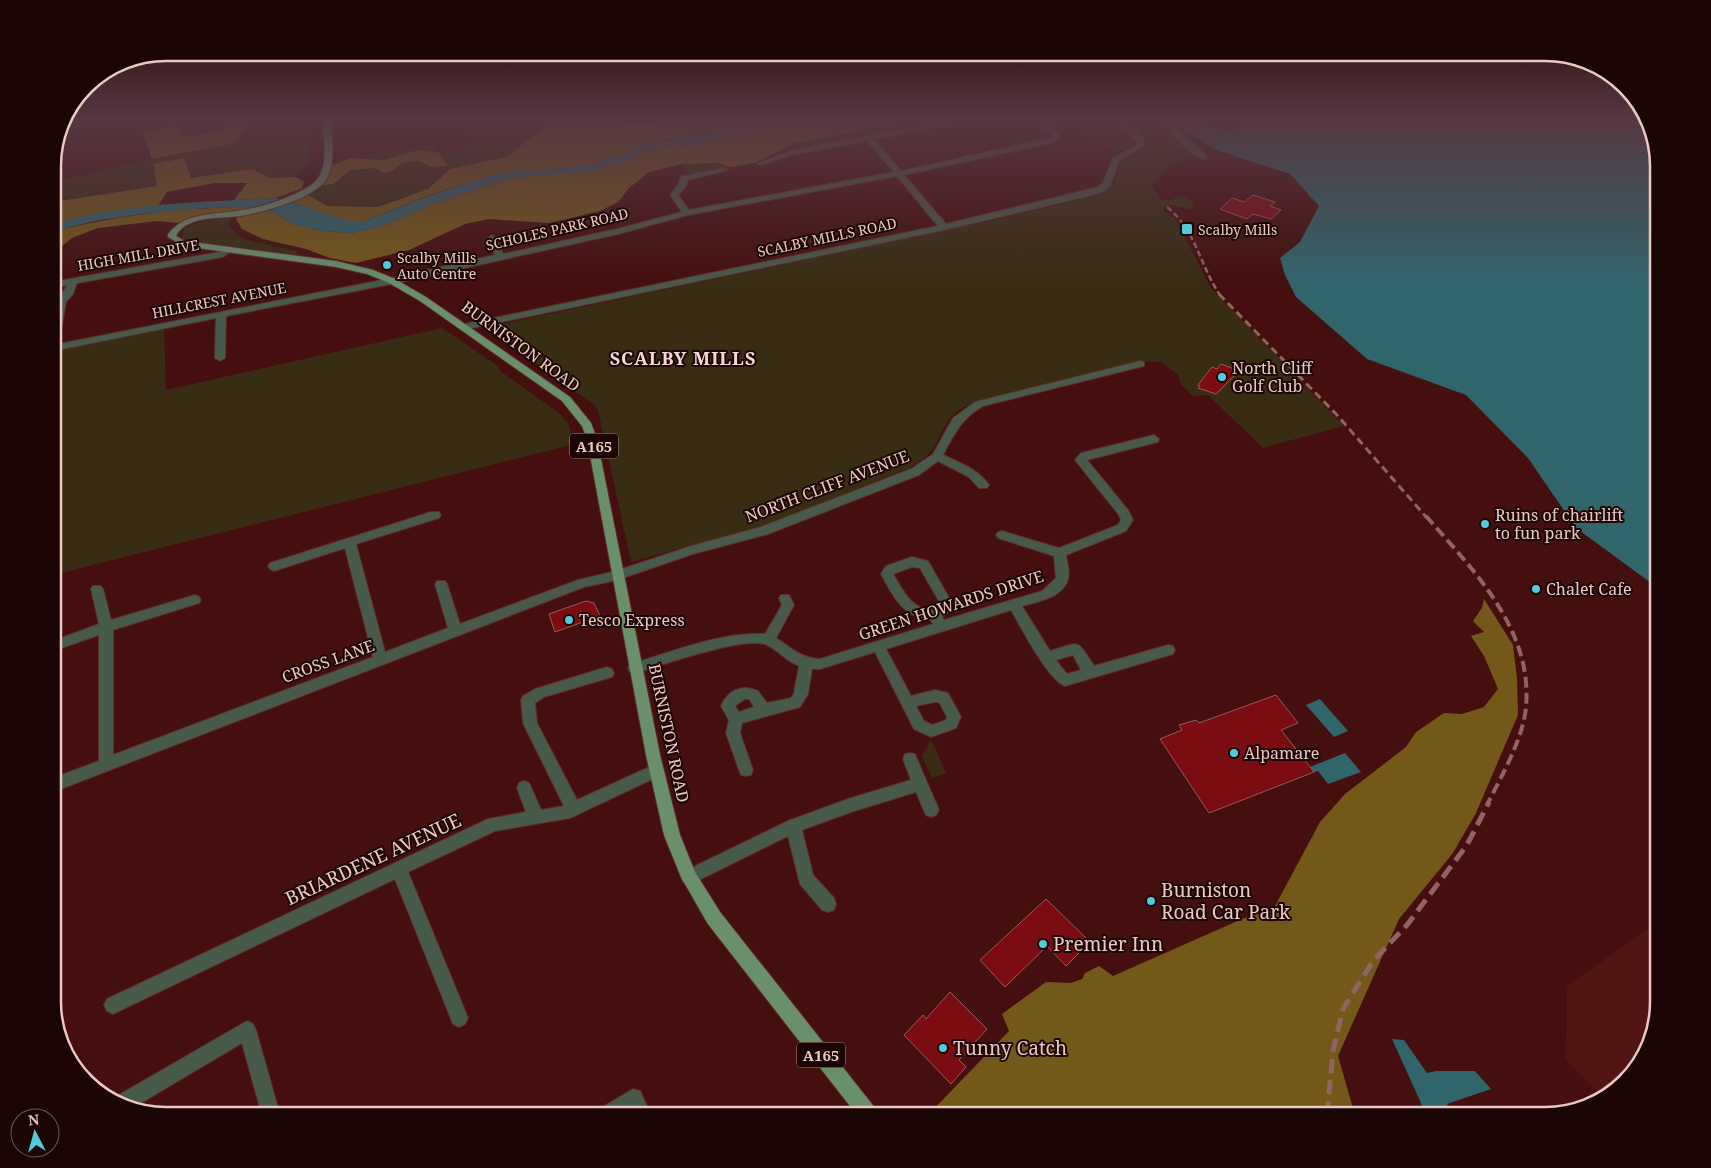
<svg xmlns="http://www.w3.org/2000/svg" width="1711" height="1168" font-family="'Noto Serif',serif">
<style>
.built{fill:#511514}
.green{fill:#382d13}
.forest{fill:#72591a}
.water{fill:#31656c}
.building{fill:#7a0c12;stroke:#9a5c56}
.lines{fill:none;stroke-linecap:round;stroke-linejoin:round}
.minor-casing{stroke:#5f2d2b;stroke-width:2}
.major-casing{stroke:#5f2d2b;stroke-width:2}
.minor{fill:#485a49;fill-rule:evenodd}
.major{fill:#69906b;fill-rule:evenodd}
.rail-far3{stroke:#916461;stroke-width:2.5;stroke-dasharray:6 3;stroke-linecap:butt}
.rail-far2{stroke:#916461;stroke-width:3;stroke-dasharray:8 4.5;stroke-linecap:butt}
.rail-far1{stroke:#916461;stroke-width:4;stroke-dasharray:11 5;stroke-linecap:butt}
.rail{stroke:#916461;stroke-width:5;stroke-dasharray:14 7;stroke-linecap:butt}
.poi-dot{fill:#52cbd9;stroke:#1c0605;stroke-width:2}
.labels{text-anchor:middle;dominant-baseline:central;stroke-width:4;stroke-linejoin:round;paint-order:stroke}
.far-street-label{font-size:14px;fill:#ecc8c4;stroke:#1c0605}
.far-poi-label{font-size:14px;fill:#ecc8c4;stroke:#1c0605;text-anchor:start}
.shield{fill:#1c0605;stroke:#ae8e8b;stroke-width:1}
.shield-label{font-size:15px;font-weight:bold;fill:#ecc8c4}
.street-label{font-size:16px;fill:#ecc8c4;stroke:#1c0605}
.poi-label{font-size:16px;fill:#ecc8c4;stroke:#1c0605;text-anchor:start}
.far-district-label{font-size:18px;font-weight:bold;letter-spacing:1px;fill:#f5d8d5;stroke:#1c0605}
.near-street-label{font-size:19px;fill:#ecc8c4;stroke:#1c0605}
.near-poi-label{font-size:19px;fill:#ecc8c4;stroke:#1c0605;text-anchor:start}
.rim{fill:none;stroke:#ecc8c4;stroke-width:2.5}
</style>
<rect width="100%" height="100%" fill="#440f0e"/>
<polygon class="built" points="1658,922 1658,1002 1639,1065 1603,1097 1566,1060 1567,986"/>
<g class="green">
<polygon points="160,120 313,120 308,162 296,177 271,178 252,169 191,178 184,159 157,186 53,202 53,182 152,159 235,143 232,123 221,132 180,137 179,125 143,132 140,124"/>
<polygon points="526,120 567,120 547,124 506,157 450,169 428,189 378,207 327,206 306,194 319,186 333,184 351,170 375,168 393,171 402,163 420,161 430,167 447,165 437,152 418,150 384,160 350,158 432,145 438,152 475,144 469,131"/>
<polygon points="918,120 954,120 780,151 795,143"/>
<polygon points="1068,120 1116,120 1118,127 1135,143 1117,154"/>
<path d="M1157,120L1190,153L1189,156L1168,166L1152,185L1160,199L1169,200L1184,195L1194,204L1192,210L1172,205L1163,207L1164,211L1176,220L1211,288L1344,426L1263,448L1208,395L1193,396L1181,385L1178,375L1161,362L1138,361L985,399C974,403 961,407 953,415C944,423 942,435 935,445C929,456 919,462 909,468L772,523L631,562L598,410L593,404L522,355L496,334L497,325L1002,218L1087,198L1106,190L1114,182L1122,160L1138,153L1147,146L1145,140L1128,125L1129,121Z"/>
<polygon points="718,163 731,167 691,175 682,164"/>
<polygon points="231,218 228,225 242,239 296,251 299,255 205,243 182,238 184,229 198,222"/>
<polygon points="164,325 166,390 442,328 498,366 500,371 558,412 568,424 575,444 53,575 53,348"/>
<polygon points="930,741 933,743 946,773 932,778 922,756"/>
</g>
<g class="forest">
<polygon points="243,120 244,128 235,143 152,159 143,132 179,125 180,137 221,132 232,123"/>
<polygon points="567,120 648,124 667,120 742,120 734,128 720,133 693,134 637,147 624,155 583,166 539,171 526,169 489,176 430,195 361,222 353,223 286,200 306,194 327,206 378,207 428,189 450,169 506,157 548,124"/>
<polygon points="773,120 918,120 795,143 755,163 731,167 718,163 682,164 649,172 629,188 618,202 600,211 549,223 489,219 465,224 409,250 356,263 330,258 306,249 263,239 242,229 236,219 241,215 264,207 294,224 323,231 351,233 385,225 430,205 501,181 526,176 616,164 627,161 638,153 652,149 674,145 696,144 763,128"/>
<polygon points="418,150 438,152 448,166 430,167 420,161 402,163 393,171 383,173 375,168 351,170 333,184 319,186 330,166 350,158 384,160"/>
<polygon points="184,158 191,178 252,169 271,178 296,177 304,182 301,189 275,198 234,200 247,183 214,183 167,192 158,206 121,210 53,224 53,202 157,186 154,164"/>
<path d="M256,207L205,216L179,223L157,221L98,228L72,238L59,248L53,250V231C120,215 187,206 256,207Z"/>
<polygon points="1484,599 1513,645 1517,679 1518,715 1476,813 1453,853 1399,919 1338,1056 1355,1115 1186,1115 1178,1113 1171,1115 928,1115 1009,1031 1002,1014 1046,982 1071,983 1082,979 1085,973 1099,966 1113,976 1242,919 1274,908 1320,822 1345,794 1406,747 1416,732 1444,713 1462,714 1484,707 1498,689 1484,656 1471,636 1484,632 1473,621 1482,608"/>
</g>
<g class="water">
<path d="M742,120H773L763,128L696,144L674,145L652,149L638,154L627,161L586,172L526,176L501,181L430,205L385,225L351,233L323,231L294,224L264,207L286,200L352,222H361L431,195L489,176L526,169L539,171L583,166L624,155L637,147L672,140L675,136C697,133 726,138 742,120Z"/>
<path d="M1178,120C1197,120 1214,132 1234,129C1239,129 1247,123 1252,120H1646L1658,166V588L1576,528L1528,458L1466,395L1367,359L1296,297L1285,275L1280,258L1300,242L1319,206L1290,174L1216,150L1192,134L1186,133Z"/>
<path d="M275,198L281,199L256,207L205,208L140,214L95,221L53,231V224C119,203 206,202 275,198Z"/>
<polygon points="1320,699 1348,731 1334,737 1306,705"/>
<polygon points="1345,753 1361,772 1328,784 1318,771 1314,772 1310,767"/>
<polygon points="1392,1039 1404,1040 1427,1073 1436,1071 1475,1071 1491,1089 1447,1104 1453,1115 1423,1115 1421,1103"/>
</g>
<g class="building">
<polygon points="1253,195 1275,202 1270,206 1281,210 1271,219 1253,214 1247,219 1220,209 1232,198 1244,202"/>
<polygon points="1221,364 1234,369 1233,371 1237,373 1216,394 1198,388 1200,386 1198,385 1212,367 1217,369"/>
<polygon points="586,601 594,603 600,616 555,632 549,614"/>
<polygon points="1276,695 1298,723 1281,730 1314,772 1209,813 1160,739 1182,730 1179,725 1196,720 1199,723"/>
<polygon points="1046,899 1090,942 1066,966 1047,946 1005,987 980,960"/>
<polygon points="950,992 987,1029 959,1060 966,1067 951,1084 904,1035 923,1015 926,1019"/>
</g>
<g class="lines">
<g class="minor-casing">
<g id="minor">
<path d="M954,120H970L874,139L901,171L1050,138L1053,135L1038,120H1045L1061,135L1056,142L904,175L946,224L1098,187L1103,183L1113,158L1136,145V141L1120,125V120H1128V124L1144,140V146L1119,161L1110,186L1104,191L1089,196L944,230L463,330L460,329V325L938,226L897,176L688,215L618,234L392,284L226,316L225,358L220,361L215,358L216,318L53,351C53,336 50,317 56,302C59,296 64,292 67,285L53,288V282L220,252L228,247L232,250L223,257L77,283L73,294L66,302L59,344L392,278L495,255L488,238L492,235L496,238L503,254L617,229L682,212L670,195L678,185L681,176H684L724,168L728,170L688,180L686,186L678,195L689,210L894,172L867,141L795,154L761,165L757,163L793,150Z"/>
<path d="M1159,120H1166L1206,155V159C1194,160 1167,130 1159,120Z"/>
<path d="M1140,361L1144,362V366L983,406C961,419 955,433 943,455C960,463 978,469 989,485L987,488H979L969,477L938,461L919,475L768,534L693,554L617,580L584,587L53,792V778L99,761V635L53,651V641L99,624L91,589L93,586H101L103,589L111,620L195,595L199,597L201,600L199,603L113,630V755L373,657L345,548L274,571L270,569L268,566L270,563L431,512H439L441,515L439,518L356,544L385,652L448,628L435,584L437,581H445L447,584L460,624L578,580L616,571L691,546L761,527L911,469L933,454L953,418L975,402Z"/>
<path d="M1154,435L1159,439L1158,442L1087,460L1128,510L1133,520L1126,531L1066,555C1067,562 1070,572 1068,579C1064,597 1037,602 1022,606L1050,651C1081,642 1076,638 1094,666L1168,645L1173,646L1175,650L1173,654L1065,686C1048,680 1021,627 1011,610L886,649L911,696L935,690L948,693L961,717L956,728L931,737L914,729L875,652L820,669H812L808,694L800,707L742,723L740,733L753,770L751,775L746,776L741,775L739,770L726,733L729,720L721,706C728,690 742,684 758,691L767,703L791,698L794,693L799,666C786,661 778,650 767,645C745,635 660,666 635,673L630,672L628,668L630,664L635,663C677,650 721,632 765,634L782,605L779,598L781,595H789L794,605L776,638C791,648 801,658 820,659L933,624L931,620C903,618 893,596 881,574L886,566L912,557L928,561L952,603L949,612L942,617L944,620L1042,591L1056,578L1054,556L998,538L996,535L998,532L1002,531L1059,548L1118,525L1121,520L1119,515L1075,460L1081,453ZM912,567L920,568L940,603L933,610C910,609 904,591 893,574ZM1073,655L1081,670L1067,674L1056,660ZM745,699H749L754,707L739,712L735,706ZM935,702H939L947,717L946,720L932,725L924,721L916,706Z"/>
<polygon points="607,667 612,669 614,673 612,677 544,697 535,703 537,723 577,800 656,764 661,765 663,770 661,775 570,818 495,831 408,872 468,1018 465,1024 459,1027 453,1024 395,879 119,1011 113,1014 107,1011 104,1005 107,999 488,819 526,812 517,788 519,783 524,781 529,783 541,810 564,806 523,723 521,700 523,696 535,689"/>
<polygon points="910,753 915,754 917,759 939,810 936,815 931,817 926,815 916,792 851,812 802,830 813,875 834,898 836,904 834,910 828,912 822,910 800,884 788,836 695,882 689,885 683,882 681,877 683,872 788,821 851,798 911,780 903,759 905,754"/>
<polygon points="247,1021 253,1024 256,1030 280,1115 262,1115 242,1043 136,1106 116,1100 117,1096"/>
<polygon points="633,1089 640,1091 651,1115 632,1115 630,1111 623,1115 599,1115 601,1108"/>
</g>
</g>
<g class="major-casing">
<path id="major" d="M322,120H330C332,138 336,162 327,178C315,199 263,212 240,216C220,219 186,215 176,236L185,241L336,261L373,270L395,279L426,297L570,397L591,423L597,439L660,755L680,835L695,872L720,912L875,1108L877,1115H857L708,924L681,877L664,835L646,755L587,439L582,426L562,401L420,301L389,283L367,274L336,267L183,246L168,237V234C186,211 216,215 242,210C261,207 280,201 297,193C305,189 314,185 319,177C328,162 324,137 322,120Z"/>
</g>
<use href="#minor" class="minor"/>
<use href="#major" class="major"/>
<path class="rail-far3" d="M1167,207C1196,230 1200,266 1220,295"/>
<polyline class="rail-far2" points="1219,294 1337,415 1427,518"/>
<path class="rail-far1" d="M1426,516C1473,570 1533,629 1526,707C1523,739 1502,775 1488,803"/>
<polyline class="rail" points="1327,1115 1333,1051 1343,1009 1373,961 1407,925 1467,845 1489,802"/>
</g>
<linearGradient id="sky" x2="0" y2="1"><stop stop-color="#250808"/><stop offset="0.42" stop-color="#563741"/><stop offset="1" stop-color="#563741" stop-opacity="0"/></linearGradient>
<rect width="1711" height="284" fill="url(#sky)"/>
<g class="poi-dot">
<rect x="1181" y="223" width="12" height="12" rx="2.5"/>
<circle cx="387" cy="265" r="5"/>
<circle cx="1222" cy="377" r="5"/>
<circle cx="1485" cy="524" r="5"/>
<circle cx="1536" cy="589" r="5"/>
<circle cx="569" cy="620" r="5"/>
<circle cx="1234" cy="753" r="5"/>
<circle cx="1151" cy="901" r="5"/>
<circle cx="1043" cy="944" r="5"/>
<circle cx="943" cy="1048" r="5"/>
</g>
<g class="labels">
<g class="far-street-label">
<text transform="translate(557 229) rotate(-13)">SCHOLES PARK ROAD</text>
<text transform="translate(827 237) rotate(-12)">SCALBY MILLS ROAD</text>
<text transform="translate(138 255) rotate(-10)">HIGH MILL DRIVE</text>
<text transform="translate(219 300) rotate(-11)">HILLCREST AVENUE</text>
</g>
<g class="far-poi-label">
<text x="1198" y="229">Scalby Mills</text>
<text x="397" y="257">Scalby Mills<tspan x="397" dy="16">Auto Centre</tspan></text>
</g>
<g class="shield">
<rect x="570" y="433.5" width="48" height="25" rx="4"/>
<rect x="797" y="1042.5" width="48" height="25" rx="4"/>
</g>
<g class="shield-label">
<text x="594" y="446">A165</text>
<text x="821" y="1055">A165</text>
</g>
<g class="street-label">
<text transform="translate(521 346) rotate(36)">BURNISTON ROAD</text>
<text transform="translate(827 486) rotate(-21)">NORTH CLIFF AVENUE</text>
<text transform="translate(951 605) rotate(-18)">GREEN HOWARDS DRIVE</text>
<text transform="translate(328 661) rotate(-20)">CROSS LANE</text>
<text transform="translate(669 733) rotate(78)">BURNISTON ROAD</text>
</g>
<g class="poi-label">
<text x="1232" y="368">North Cliff<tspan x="1232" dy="18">Golf Club</tspan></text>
<text x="1495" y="515">Ruins of chairlift<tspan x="1495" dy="18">to fun park</tspan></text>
<text x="1546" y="589">Chalet Cafe</text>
<text x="579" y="620">Tesco Express</text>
<text x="1244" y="753">Alpamare</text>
</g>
<g class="far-district-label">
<text x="683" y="358">SCALBY MILLS</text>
</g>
<g class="near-street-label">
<text transform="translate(373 859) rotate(-25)">BRIARDENE AVENUE</text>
</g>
<g class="near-poi-label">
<text x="1161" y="890">Burniston<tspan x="1161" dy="22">Road Car Park</tspan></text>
<text x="1053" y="944">Premier Inn</text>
<text x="953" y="1048">Tunny Catch</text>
</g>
</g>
<path d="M0 0H1711V1168H0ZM166 61H1545A105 105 0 0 1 1650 166V1002A105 105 0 0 1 1545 1107H166A105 105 0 0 1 61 1002V166A105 105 0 0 1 166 61Z" fill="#1c0605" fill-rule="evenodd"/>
<path class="rim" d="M166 61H1545A105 105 0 0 1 1650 166V1002A105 105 0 0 1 1545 1107H166A105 105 0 0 1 61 1002V166A105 105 0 0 1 166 61Z"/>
<g transform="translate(35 1133) rotate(354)"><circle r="24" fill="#1c0605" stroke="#6f5451"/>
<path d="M0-4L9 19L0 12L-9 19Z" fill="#52cbd9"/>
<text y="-8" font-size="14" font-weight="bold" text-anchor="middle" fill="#ecc8c4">N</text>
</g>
</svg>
